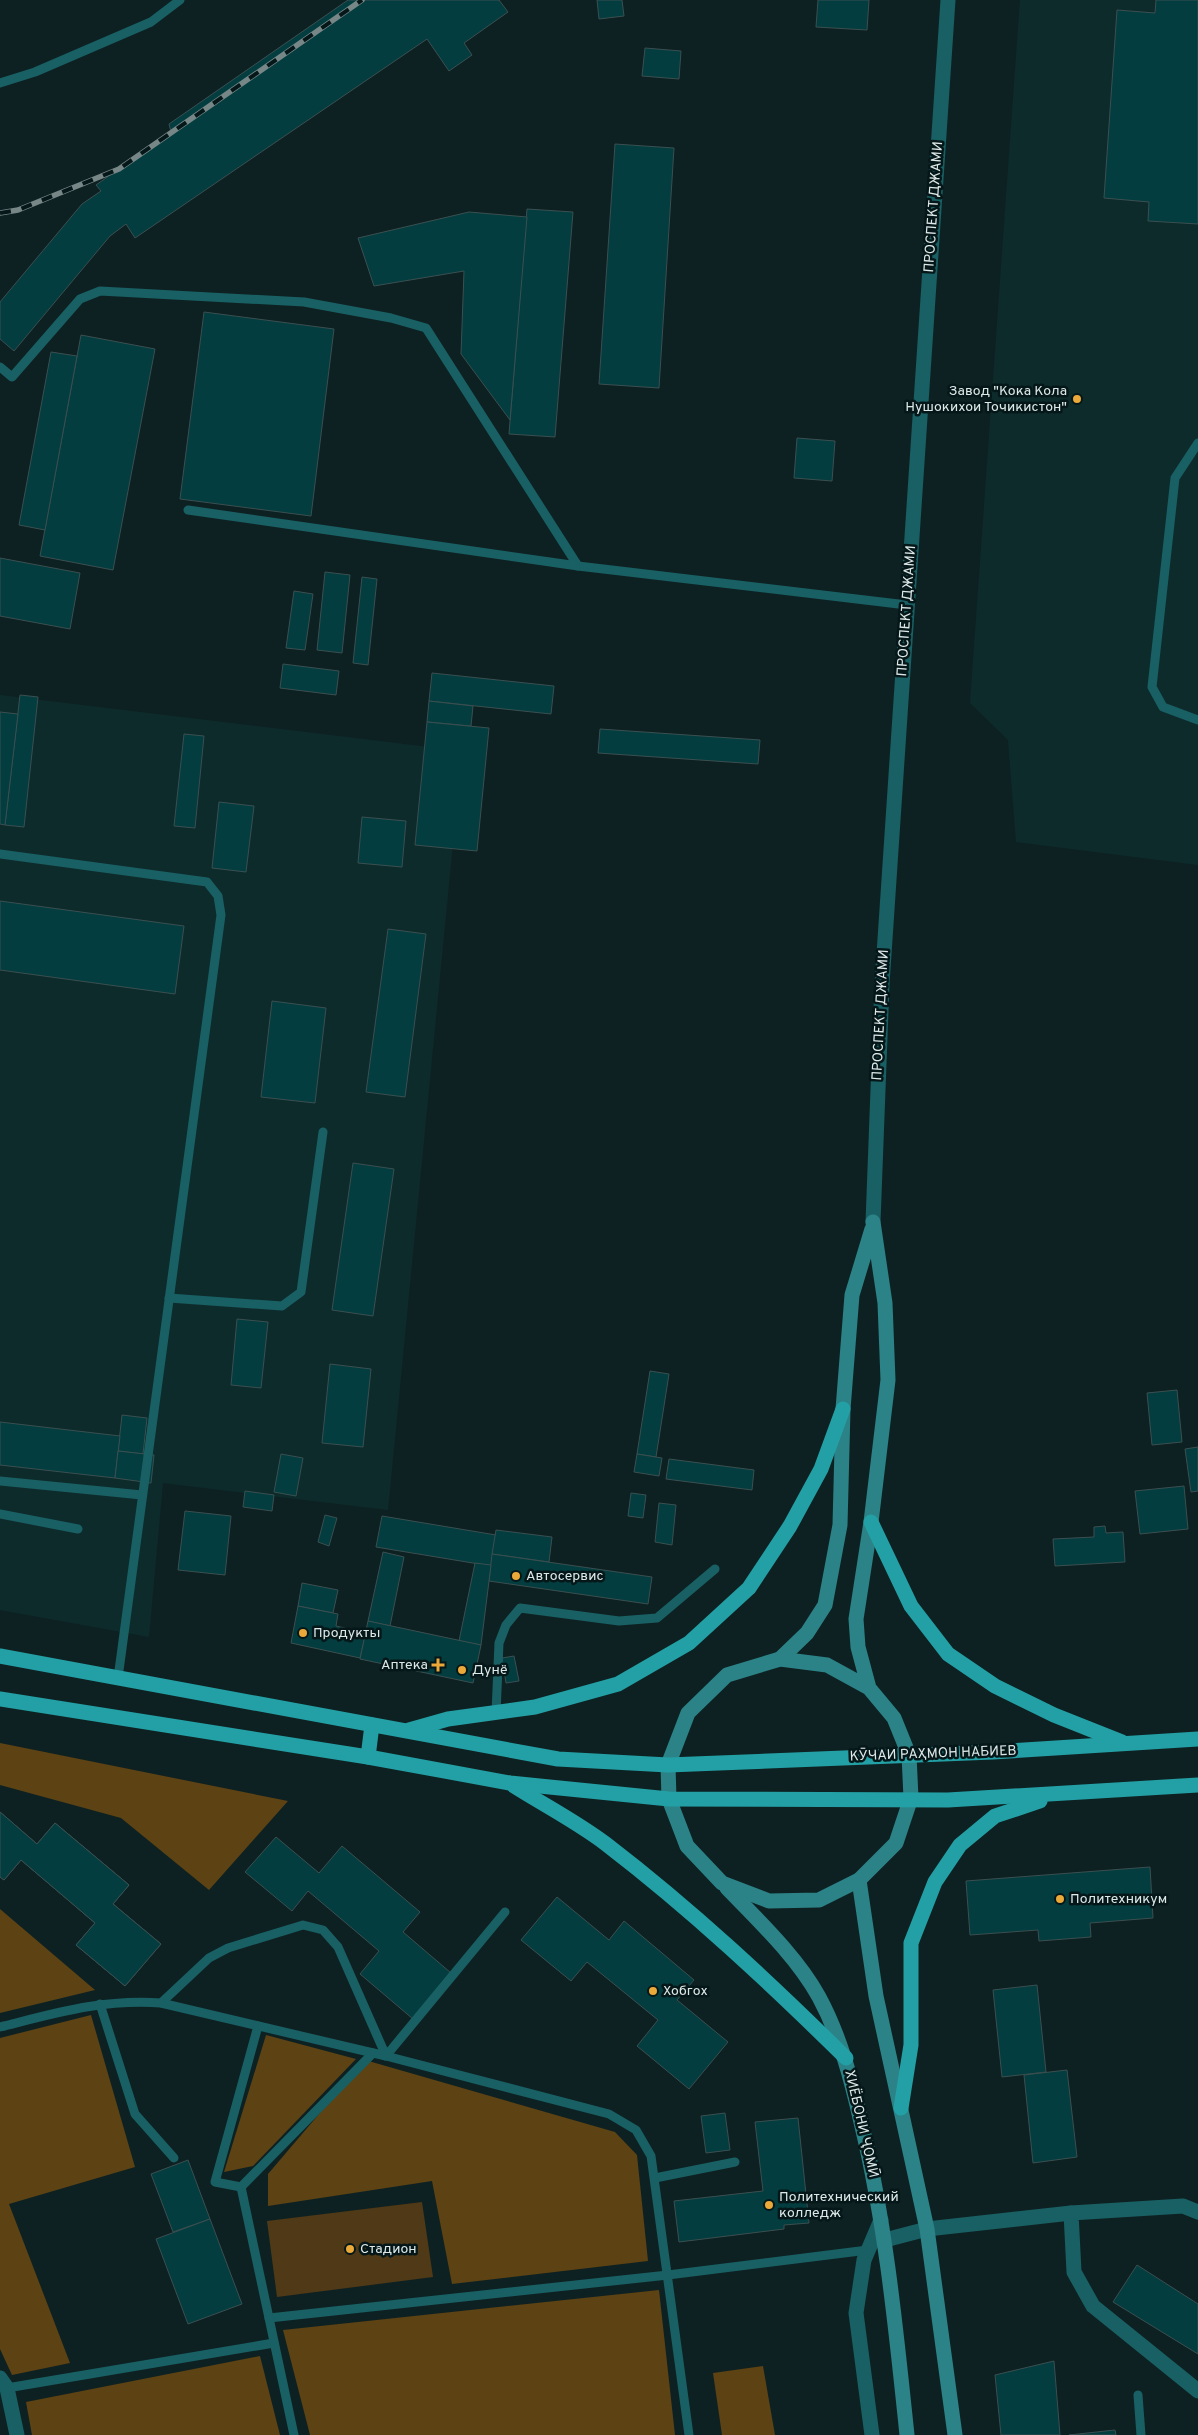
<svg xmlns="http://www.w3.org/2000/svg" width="1198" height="2435" font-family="Overpass,sans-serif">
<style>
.built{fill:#0e2b2c}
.green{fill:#4f3916}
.forest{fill:#5d4213}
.building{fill:#033d3f;stroke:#3b4f50}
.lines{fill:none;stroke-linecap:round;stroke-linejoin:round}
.lane{stroke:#196064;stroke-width:9}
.street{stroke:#196064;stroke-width:15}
.secondary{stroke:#2b8387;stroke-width:15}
.primary{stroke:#23a0a5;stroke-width:15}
.rail-casing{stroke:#778687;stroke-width:5.5}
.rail{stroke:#051718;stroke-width:4;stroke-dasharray:11;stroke-linecap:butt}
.poi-dot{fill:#eba93a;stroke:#051718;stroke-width:2}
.labels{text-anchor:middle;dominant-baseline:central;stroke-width:5;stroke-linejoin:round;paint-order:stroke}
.street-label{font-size:14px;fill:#dde8e9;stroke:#051718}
.poi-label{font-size:14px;fill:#dde8e9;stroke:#051718;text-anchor:start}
</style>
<rect width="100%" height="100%" fill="#0e2122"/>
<g class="built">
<polygon points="1020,0 1198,0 1198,865 1016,842 1008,740 970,703"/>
<polygon points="0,695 462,751 388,1510 163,1483 149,1637 0,1610"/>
</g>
<polygon class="green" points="422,2202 433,2277 277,2297 267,2221"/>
<g class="forest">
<polygon points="0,1743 288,1801 209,1890 121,1818 0,1785"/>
<polygon points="0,1909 95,1990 0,2013"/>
<polygon points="91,2015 135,2167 9,2204 70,2363 12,2375 0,2349 0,2038"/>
<polygon points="266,2035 356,2059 253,2166 224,2172"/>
<polygon points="365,2060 615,2132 637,2155 648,2261 452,2284 432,2181 268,2206 268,2174"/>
<polygon points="659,2290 675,2435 310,2435 283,2330"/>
<polygon points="260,2356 280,2435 32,2435 26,2402"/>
<polygon points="763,2366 775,2435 722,2435 713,2373"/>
</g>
<g class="building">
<polygon points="348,0 499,0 508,12 464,43 472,55 449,71 427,39 135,238 126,224 110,236 14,351 0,339 0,302 82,204 101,191 96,185 171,132 169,124"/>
<polygon points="597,0 622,0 624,16 599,19"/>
<polygon points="818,0 869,0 867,30 816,27"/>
<polygon points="1156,0 1198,0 1198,224 1148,221 1149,202 1104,198 1117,10 1155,13"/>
<polygon points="645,48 681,51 679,79 642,76"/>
<polygon points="615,144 674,148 659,388 599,384"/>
<polygon points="527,209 573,212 555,437 509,434"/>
<polygon points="469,212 527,217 510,420 461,354 464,271 374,286 358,238"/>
<polygon points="204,312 334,329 311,516 180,499"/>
<polygon points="81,335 155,349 113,570 40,556"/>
<polygon points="51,352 77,356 45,530 19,525"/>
<polygon points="797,438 835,441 832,481 794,478"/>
<polygon points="0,558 80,573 70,629 0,616"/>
<polygon points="325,572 350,575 342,653 317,650"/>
<polygon points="362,577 377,579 368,665 353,663"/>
<polygon points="294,591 313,594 305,650 286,648"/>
<polygon points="283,664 339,671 336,695 280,688"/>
<polygon points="432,673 554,686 551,714 429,701"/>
<polygon points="20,695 38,697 24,827 5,825"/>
<polygon points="429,701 473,706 471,726 427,722"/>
<polygon points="0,712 18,714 5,825 0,824"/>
<polygon points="427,722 489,728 477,851 415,845"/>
<polygon points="600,729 760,740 758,764 598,753"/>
<polygon points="184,734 204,736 195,828 174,826"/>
<polygon points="219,802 254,806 246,872 212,868"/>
<polygon points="362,817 406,821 402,867 358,863"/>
<polygon points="0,901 184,926 175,994 0,970"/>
<polygon points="388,929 426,934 405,1097 366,1092"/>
<polygon points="272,1001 326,1008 315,1103 261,1097"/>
<polygon points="353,1163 394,1169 373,1316 332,1310"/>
<polygon points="237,1319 268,1322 261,1388 231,1385"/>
<polygon points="330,1364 371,1369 363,1447 322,1443"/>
<polygon points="650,1371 669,1374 656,1457 637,1454"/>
<polygon points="1177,1390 1182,1442 1152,1445 1147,1393"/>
<polygon points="122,1415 147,1418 143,1454 118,1451"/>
<polygon points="0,1422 120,1436 115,1478 0,1465"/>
<polygon points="1198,1447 1198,1491 1191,1492 1185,1449"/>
<polygon points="118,1451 154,1455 151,1483 115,1478"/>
<polygon points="281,1454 303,1458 296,1496 274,1492"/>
<polygon points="637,1454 662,1458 659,1476 634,1472"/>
<polygon points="669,1459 754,1470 752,1490 666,1479"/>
<polygon points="1184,1486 1188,1529 1140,1534 1135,1491"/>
<polygon points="245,1491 274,1495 272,1511 243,1507"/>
<polygon points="631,1493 646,1495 643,1518 628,1516"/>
<polygon points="659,1503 676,1505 672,1545 655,1542"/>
<polygon points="185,1511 231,1516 225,1575 178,1570"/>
<polygon points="325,1515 337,1518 329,1546 318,1542"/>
<polygon points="382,1516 496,1535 491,1566 376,1547"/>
<polygon points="1105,1526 1106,1533 1123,1532 1125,1562 1055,1566 1053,1539 1094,1537 1094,1527"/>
<polygon points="496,1530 552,1537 549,1562 492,1554"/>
<polygon points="383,1552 404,1557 390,1626 368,1621"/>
<polygon points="492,1554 652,1577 648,1604 489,1581"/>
<polygon points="475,1563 491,1565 481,1645 459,1641"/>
<polygon points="302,1583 338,1590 333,1613 298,1606"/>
<polygon points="298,1606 338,1614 336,1626 366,1633 360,1658 291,1643"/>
<polygon points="368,1621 481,1645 473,1683 360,1659"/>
<polygon points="514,1656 519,1681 506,1683 502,1658"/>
<polygon points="0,1812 37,1844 55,1823 129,1885 113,1904 161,1944 125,1986 76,1945 95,1923 21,1860 4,1880 0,1877"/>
<polygon points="0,1812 37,1844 55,1823 129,1885 113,1904 161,1944 125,1986 76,1945 95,1923 21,1860 4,1880 0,1877"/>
<polygon points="276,1837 319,1873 342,1846 420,1912 403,1932 451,1973 413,2019 360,1974 379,1951 308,1891 292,1911 245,1872"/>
<polygon points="1150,1867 1153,1918 1090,1923 1091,1937 1039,1941 1038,1930 970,1935 966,1881"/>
<polygon points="557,1897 609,1940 624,1921 694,1980 677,2000 728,2042 689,2089 637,2046 658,2020 587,1962 571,1981 521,1940"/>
<polygon points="1037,1985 1046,2072 1002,2077 993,1990"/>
<polygon points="1067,2070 1077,2157 1033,2163 1024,2075"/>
<polygon points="725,2113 730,2150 706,2153 701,2116"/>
<polygon points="798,2118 809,2223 784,2225 784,2229 679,2242 674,2201 763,2191 755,2122"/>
<polygon points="188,2160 210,2219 173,2232 151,2174"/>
<polygon points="210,2219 242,2304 188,2324 156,2239"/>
<polygon points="1137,2265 1198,2304 1198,2354 1113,2302"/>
<polygon points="1054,2361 1060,2435 1001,2435 995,2375"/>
<polygon points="1115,2430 1116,2435 1069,2435"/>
</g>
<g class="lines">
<g class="lane">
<polyline points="0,83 35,72 151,22 180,0"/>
<polyline points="0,367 12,377 80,299 100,291 304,302 391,318 426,328 578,566"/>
<polyline points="1198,443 1175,478 1152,687 1163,707 1198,720"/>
<polyline points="188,510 578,566 907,605"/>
<polyline points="0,854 207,882 218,896 221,915 118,1678"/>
<polyline points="169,1298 282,1306 301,1292 323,1132"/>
<polyline points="0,1481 142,1495"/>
<polyline points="0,1514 78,1529"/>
<polyline points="496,1713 499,1643 506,1625 520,1608 619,1621 657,1618 715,1569"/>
<polyline points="161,2003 209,1958 228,1948 303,1925 323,1930 338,1947 386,2056 505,1912"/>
<polyline points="100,2004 135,2114 174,2158"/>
<path d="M0,2027C56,2013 102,1999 161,2003L386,2056L609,2114L636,2130L651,2156L689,2435"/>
<polyline points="655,2178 735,2162"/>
<polyline points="241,2187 215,2182 258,2026"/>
<polyline points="269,2318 668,2275 868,2250"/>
<polyline points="7,2388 274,2343"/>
<polyline points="1138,2395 1141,2435"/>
<polyline points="294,2435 241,2187 373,2053"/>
</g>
<g class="street">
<polyline points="873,1222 882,984 948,0"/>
<polyline points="1198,2212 1183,2206 1071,2213 1074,2272 1093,2306 1198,2391"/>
<polyline points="885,2240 927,2229 1071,2213"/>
<polyline points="0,2378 7,2388 17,2435"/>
<polyline points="872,2435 856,2313 864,2260 881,2220"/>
</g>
<g class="secondary">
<polyline points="780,1659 807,1633 825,1605 840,1525 843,1409 852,1295 872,1229"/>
<polyline points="869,1688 827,1665 780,1659 727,1675 688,1713 668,1765 669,1799 687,1846 722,1883 769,1901 819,1900 859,1880 896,1843 911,1798 909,1755 894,1718 869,1688 858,1647 856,1619 871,1522 888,1380 885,1303 873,1222"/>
<polyline points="859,1880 876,1996 927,2229 955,2435"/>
<path d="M727,1888C758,1920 797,1957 819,1997C840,2036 851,2078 861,2122C886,2225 896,2330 907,2435"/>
</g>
<g class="primary">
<polyline points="871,1522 911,1606 948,1654 995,1686 1054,1715 1122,1742"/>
<polyline points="0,1656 558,1759 668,1765 993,1752 1198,1739"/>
<polyline points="0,1699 368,1757 510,1783 669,1799 948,1800 1198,1785"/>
<polyline points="409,1730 448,1719 535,1707 618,1684 689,1643 749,1588 790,1526 821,1469 843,1409"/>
<polyline points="368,1757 372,1725"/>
<path d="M514,1786C544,1805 577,1822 606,1844C692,1910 770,1983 846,2058"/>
<polyline points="901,2108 911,2045 911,1943 935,1882 960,1845 995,1816 1040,1801"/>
</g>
<g class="rail-casing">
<polyline id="rail" points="0,213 18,210 119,169 362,0"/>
</g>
<use href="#rail" class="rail"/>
</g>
<g class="poi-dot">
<circle cx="1077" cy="399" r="5"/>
<circle cx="516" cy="1576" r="5"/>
<circle cx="303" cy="1633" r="5"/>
<path d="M435.5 1657.5h5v5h5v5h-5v5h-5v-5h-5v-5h5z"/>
<circle cx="462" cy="1670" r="5"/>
<circle cx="1060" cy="1899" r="5"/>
<circle cx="653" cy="1991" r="5"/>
<circle cx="769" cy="2205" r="5"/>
<circle cx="350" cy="2249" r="5"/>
</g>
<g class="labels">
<g class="street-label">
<text transform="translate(934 207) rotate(-86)">ПРОСПЕКТ ДЖАМИ</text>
<text transform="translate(907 611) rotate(-86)">ПРОСПЕКТ ДЖАМИ</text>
<text transform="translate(881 1015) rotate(-87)">ПРОСПЕКТ ДЖАМИ</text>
<text transform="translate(933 1754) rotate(-2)">КӮЧАИ РАҲМОН НАБИЕВ</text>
<text transform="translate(861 2124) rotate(77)">ХИЁБОНИ ҶОМӢ</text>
</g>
<g class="poi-label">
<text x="1067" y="391" text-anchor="end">Завод "Кока Кола<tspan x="1067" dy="16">Нушокихои Точикистон"</tspan></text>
<text x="526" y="1576">Автосервис</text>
<text x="313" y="1633">Продукты</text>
<text x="428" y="1665" text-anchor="end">Аптека</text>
<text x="472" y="1670">Дунё</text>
<text x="1070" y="1899">Политехникум</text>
<text x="663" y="1991">Хобгох</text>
<text x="779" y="2197">Политехнический<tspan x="779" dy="16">колледж</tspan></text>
<text x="360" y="2249">Стадион</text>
</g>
</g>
</svg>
